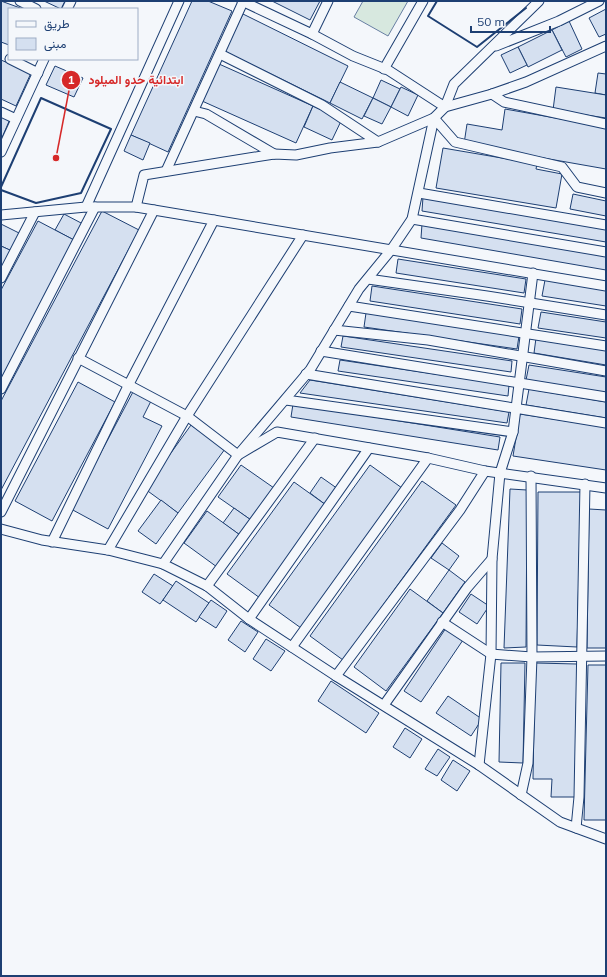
<svg xmlns="http://www.w3.org/2000/svg" width="607" height="977" font-family="Mulish,Vazirmatn,sans-serif">
<style>
.green{fill:#d7e8df;stroke:#687fa3}
.building{fill:#d5e0f0;stroke:#1d3f73}
.lines{fill:none;stroke-linecap:round;stroke-linejoin:round}
.minor-casing{stroke:#1d3f73;stroke-width:11}
.minor{stroke:#f4f7fb;stroke-width:9}
.wall{stroke:#1d3f73;stroke-width:2}
.leader{fill:none;stroke:#d62828;stroke-width:1.5}
.callout-dot{fill:#d62828;stroke:#f4f7fb;stroke-width:1.5}
.mark-label{font-size:12px;text-anchor:middle;font-weight:bold;fill:#fff}
.callout-label{font-size:12px;text-anchor:middle;font-weight:bold;fill:#d62828;stroke:#f4f7fb;stroke-width:3;stroke-linejoin:round;paint-order:stroke}
</style>
<rect width="100%" height="100%" fill="#f4f7fb"/>
<polygon class="green" points="363,1 408,1 388,36 354,17"/>
<g class="building">
<polygon points="1,1 23,9 9,9 9,45 1,42"/>
<polygon points="44,1 65,1 61,9"/>
<polygon points="192,1 208,1 232,11 168,152 131,135"/>
<polygon points="272,1 320,1 310,20"/>
<polygon points="606,9 606,34 599,37 589,18"/>
<polygon points="243,14 348,66 330,103 224,51"/>
<polygon points="569,21 582,49 566,57 552,30"/>
<polygon points="552,30 562,50 528,67 518,47"/>
<polygon points="518,47 527,65 510,73 501,55"/>
<polygon points="1,60 31,73 16,106 1,99"/>
<polygon points="219,64 313,106 296,143 202,101"/>
<polygon points="55,66 83,78 74,97 46,85"/>
<polygon points="598,73 606,74 606,95 595,93"/>
<polygon points="381,80 400,89 391,107 373,98"/>
<polygon points="340,82 373,98 362,119 330,103"/>
<polygon points="401,87 418,95 408,116 391,107"/>
<polygon points="556,87 606,95 606,118 553,110"/>
<polygon points="373,98 391,107 382,124 364,116"/>
<polygon points="313,106 342,119 332,140 304,127"/>
<polygon points="505,109 606,127 606,169 464,144 467,124 502,130"/>
<polygon points="1,115 10,119 1,140"/>
<polygon points="131,135 150,143 143,160 124,151"/>
<polygon points="443,148 537,164 536,169 562,174 556,208 436,188"/>
<polygon points="573,194 606,201 606,216 570,209"/>
<polygon points="423,197 606,228 606,242 422,211"/>
<polygon points="102,211 139,230 1,490 1,401"/>
<polygon points="64,214 83,224 74,240 55,230"/>
<polygon points="38,221 74,240 1,379 1,290"/>
<polygon points="1,224 21,234 12,251 1,246"/>
<polygon points="422,224 606,256 606,270 421,238"/>
<polygon points="1,246 12,251 1,272"/>
<polygon points="398,259 526,279 524,293 396,273"/>
<polygon points="545,280 606,290 606,306 542,296"/>
<polygon points="372,286 522,309 520,324 370,301"/>
<polygon points="541,312 606,322 606,338 538,328"/>
<polygon points="366,313 519,336 517,349 364,327"/>
<polygon points="343,336 512,361 511,372 341,347"/>
<polygon points="536,338 606,349 606,365 534,353"/>
<polygon points="340,360 509,385 508,396 338,371"/>
<polygon points="529,365 606,377 606,393 526,380"/>
<polygon points="310,380 509,412 507,423 300,393"/>
<polygon points="78,382 115,402 52,521 15,501"/>
<polygon points="529,389 606,402 606,418 526,405"/>
<polygon points="134,390 152,399 143,417 162,426 108,529 71,509"/>
<polygon points="293,404 500,437 498,450 291,417"/>
<polygon points="520,414 606,427 606,470 513,456"/>
<polygon points="191,425 225,449 178,513 145,489"/>
<polygon points="241,465 274,488 251,520 218,497"/>
<polygon points="370,465 402,488 301,628 269,605"/>
<polygon points="321,477 338,489 326,505 310,493"/>
<polygon points="422,481 456,505 343,660 310,636"/>
<polygon points="294,482 326,505 260,598 227,574"/>
<polygon points="510,489 527,490 526,647 504,648"/>
<polygon points="538,492 581,492 577,647 537,645"/>
<polygon points="161,500 178,513 156,544 138,531"/>
<polygon points="234,508 251,520 240,535 223,523"/>
<polygon points="589,509 606,510 606,648 587,648"/>
<polygon points="207,511 240,535 217,567 184,543"/>
<polygon points="442,543 459,556 449,570 431,558"/>
<polygon points="449,570 465,582 443,613 427,601"/>
<polygon points="154,574 173,586 160,604 142,592"/>
<polygon points="176,581 209,603 196,622 163,600"/>
<polygon points="410,589 443,613 386,691 354,667"/>
<polygon points="471,594 489,606 477,624 459,612"/>
<polygon points="211,600 227,611 216,628 199,617"/>
<polygon points="241,621 258,632 245,652 228,640"/>
<polygon points="446,628 463,640 421,702 404,691"/>
<polygon points="266,639 285,651 271,671 253,659"/>
<polygon points="501,663 525,663 523,763 499,762"/>
<polygon points="535,663 577,664 575,797 551,797 552,779 533,779"/>
<polygon points="588,665 606,665 606,820 584,820"/>
<polygon points="331,681 379,713 366,733 318,701"/>
<polygon points="448,696 482,719 471,736 436,713"/>
<polygon points="405,728 422,739 410,758 393,747"/>
<polygon points="438,749 450,757 437,776 425,769"/>
<polygon points="453,760 470,771 457,791 441,780"/>
</g>
<g class="lines">
<g class="minor-casing">
<g id="minor">
<polyline points="20,1 36,9"/>
<polyline points="242,1 312,34 328,1"/>
<polyline points="67,9 71,1"/>
<polyline points="312,34 353,56 388,70 445,107 454,84 539,1"/>
<polyline points="496,46 559,21 599,1"/>
<polyline points="220,54 322,105 378,142"/>
<polyline points="10,59 38,73"/>
<polyline points="384,69 423,1"/>
<polyline points="492,94 504,102 606,124"/>
<polyline points="194,111 206,114 274,154"/>
<polyline points="1,112 16,119"/>
<polyline points="1,152 44,59"/>
<polyline points="166,171 243,2"/>
<polyline points="419,193 606,225"/>
<polyline points="606,193 577,187 562,167 455,142 434,118 412,219 391,250 359,289 310,370 238,455 163,564 207,586 249,619 336,676 479,765 560,822 606,839"/>
<polyline points="86,207 179,1"/>
<polyline points="136,207 144,175 274,154 296,155 330,148 378,142 434,118 445,107 492,94 526,82 606,46"/>
<polyline points="1,215 86,207 136,207 606,286"/>
<polyline points="412,219 606,252"/>
<polyline points="1,278 35,212"/>
<polyline points="368,279 487,296 606,315"/>
<polyline points="349,306 606,346"/>
<polyline points="334,330 428,340 606,371"/>
<polyline points="321,351 606,397"/>
<polyline points="78,358 187,416 238,455 277,432 428,458 485,471 606,488"/>
<polyline points="306,374 606,423"/>
<polyline points="1,389 95,207"/>
<polyline points="286,400 513,432"/>
<polyline points="1,512 154,210"/>
<polyline points="1,529 42,540 108,550 163,564"/>
<polyline points="52,542 129,384 214,220"/>
<polyline points="108,550 187,416 303,235"/>
<polyline points="207,586 315,438"/>
<polyline points="249,619 369,448"/>
<polyline points="442,622 491,654 532,657 606,656"/>
<polyline points="292,647 428,458"/>
<polyline points="336,676 460,510 485,471"/>
<polyline points="384,705 467,588 492,559"/>
<polyline points="479,765 491,654 492,559 500,473 513,432 533,273"/>
<polyline points="521,795 528,763 532,657 531,476"/>
<polyline points="576,828 579,797 585,484"/>
</g>
</g>
<use href="#minor" class="minor"/>
<g class="wall">
<polyline points="437,1 428,16 477,47 526,8"/>
<polyline points="1,187 41,98 111,129 81,193 36,203 1,190"/>
</g>
</g>
<path class="leader" d="M56 158L71 80"/>
<g class="callout-dot">
<circle cx="56" cy="158" r="4"/>
<circle cx="71" cy="80" r="10"/>
</g>
<g class="mark-label">
<text x="71" y="84">1</text>
</g>
<g class="callout-label">
<text x="136" y="84">ابتدائية حدو الميلود</text>
</g>
<rect width="607" height="977" fill="none" stroke="#1d3f73" stroke-width="4"/>
<rect x="8" y="8" width="130" height="52" fill="#f4f7fb" stroke="#9eadc5"/>
<rect x="16" y="21" width="20" height="6" fill="#f4f7fb" stroke="#9eadc5"/>
<text x="44" y="28" font-size="12" fill="#1d3f73">طريق</text>
<rect x="16" y="38" width="20" height="12" fill="#d5e0f0" stroke="#9eadc5"/>
<text x="44" y="48" font-size="12" fill="#1d3f73">مبنى</text>
<path d="M471 26v6h79v-6" fill="none" stroke="#1d3f73" stroke-width="2"/>
<text x="477" y="26" font-size="12" fill="#1d3f73" stroke="#f4f7fb" stroke-width="3" paint-order="stroke">50 m</text>
</svg>
